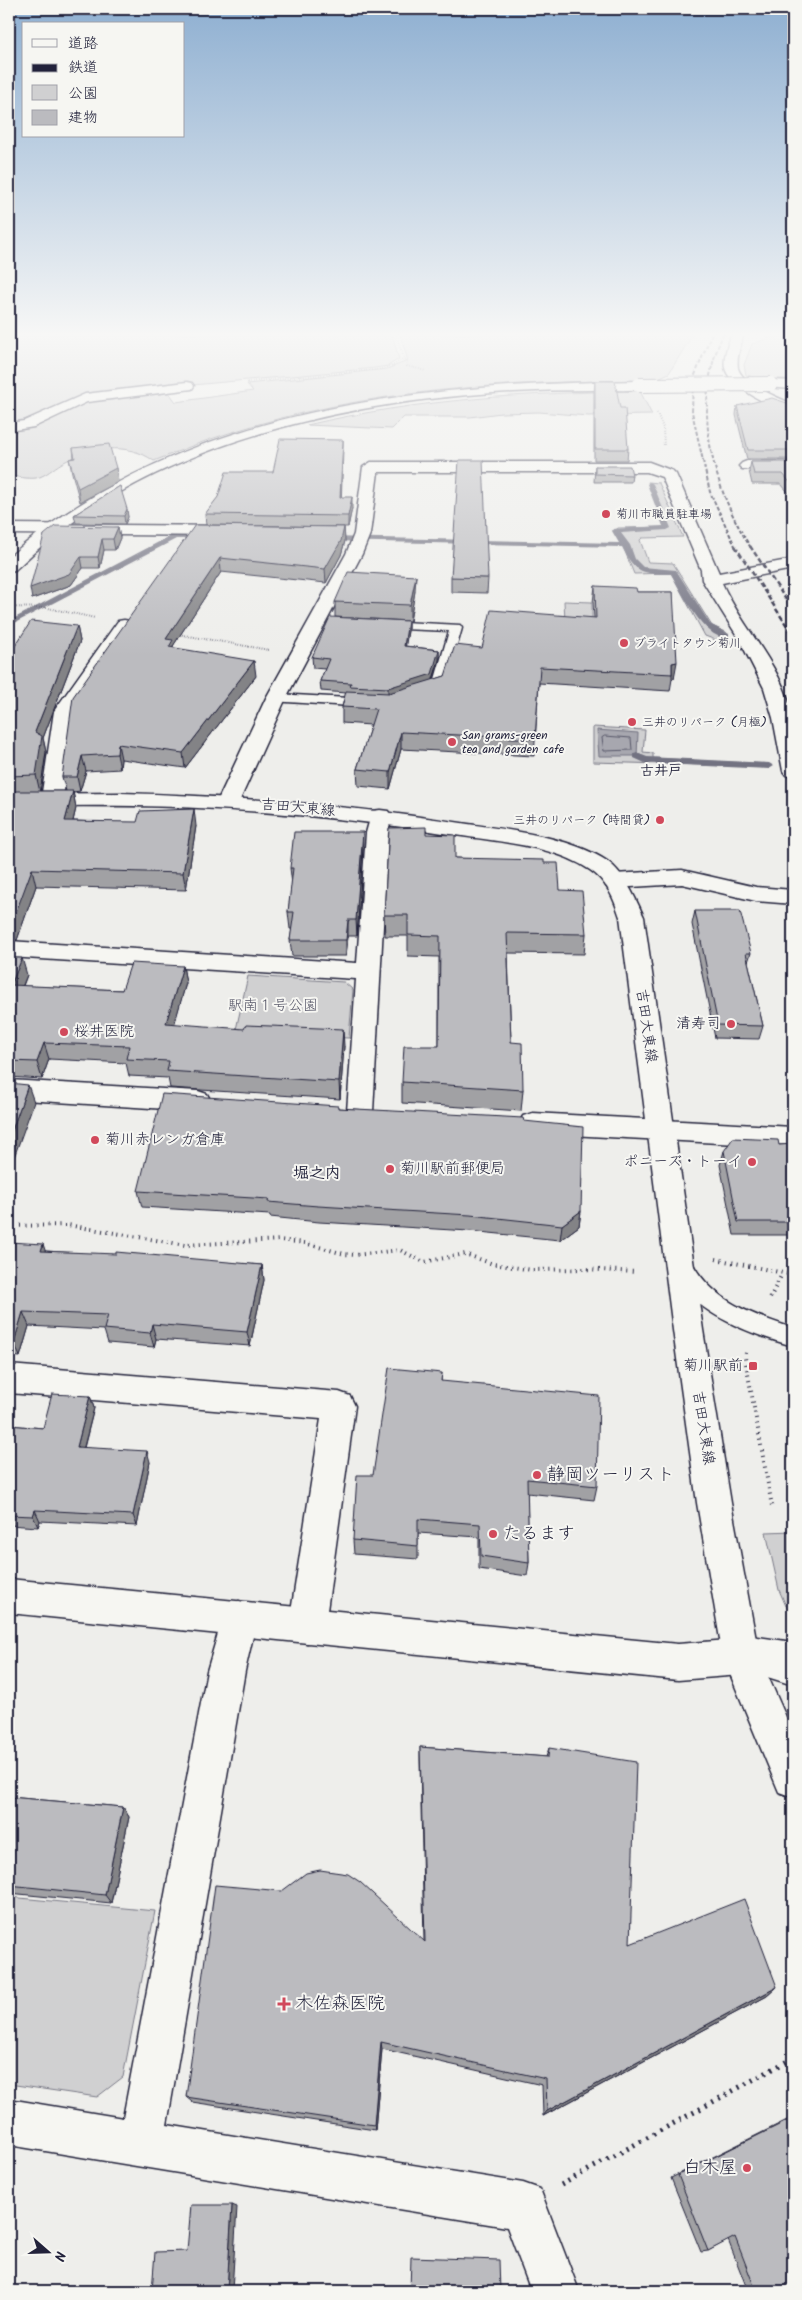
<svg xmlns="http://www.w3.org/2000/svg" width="802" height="2300" font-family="Kalam,'Klee One',sans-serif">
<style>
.green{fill:#d0d0d1;stroke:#797986}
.water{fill:#a7a7af;stroke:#727281}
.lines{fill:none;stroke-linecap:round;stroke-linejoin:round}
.shore{stroke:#575769;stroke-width:1}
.stream{fill:#727281;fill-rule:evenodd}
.lane-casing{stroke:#22223b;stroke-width:3}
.street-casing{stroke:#22223b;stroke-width:3}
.secondary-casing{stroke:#22223b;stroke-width:3}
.primary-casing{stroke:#22223b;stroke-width:3}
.path-far2{stroke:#22223b;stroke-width:2;stroke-dasharray:0.5 2;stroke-linecap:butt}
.path-far1{stroke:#22223b;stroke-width:4;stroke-dasharray:1 4.5;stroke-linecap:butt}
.path{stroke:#22223b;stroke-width:5;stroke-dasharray:2 5.5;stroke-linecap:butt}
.lane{fill:#f6f6f2;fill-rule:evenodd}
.street{fill:#f6f6f2;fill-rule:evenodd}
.secondary{fill:#f6f6f2;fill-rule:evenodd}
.primary{fill:#f6f6f2;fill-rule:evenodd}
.rail-far1{stroke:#22223b;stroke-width:2;stroke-dasharray:4 2;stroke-linecap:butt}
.rail{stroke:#22223b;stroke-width:2.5;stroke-dasharray:5 2.5;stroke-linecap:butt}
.primary-bridge-casing{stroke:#22223b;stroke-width:16;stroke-linecap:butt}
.primary-bridge{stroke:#f6f6f2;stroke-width:14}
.wall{fill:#a1a1a4;stroke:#22223b}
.shaded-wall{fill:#838386;stroke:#22223b}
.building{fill:#bbbbbf;stroke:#22223b}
.poi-dot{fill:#d1495b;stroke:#f6f6f2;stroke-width:2}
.labels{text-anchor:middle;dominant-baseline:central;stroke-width:4;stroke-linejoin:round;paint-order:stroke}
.far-poi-label{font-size:12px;fill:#22223b;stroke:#f6f6f2;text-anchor:start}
.far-neighbourhood-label{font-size:14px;font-weight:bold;fill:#22223b;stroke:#f6f6f2}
.street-label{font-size:15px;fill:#22223b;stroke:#f6f6f2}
.park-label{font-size:15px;fill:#565668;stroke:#f6f6f2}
.poi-label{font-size:15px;fill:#22223b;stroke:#f6f6f2;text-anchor:end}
.neighbourhood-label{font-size:16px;font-weight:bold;fill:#22223b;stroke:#f6f6f2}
.near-poi-label{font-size:18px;fill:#22223b;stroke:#f6f6f2;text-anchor:start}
</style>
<rect width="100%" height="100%" fill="#eeeeeb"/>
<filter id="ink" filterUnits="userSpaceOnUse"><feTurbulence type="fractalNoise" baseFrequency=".02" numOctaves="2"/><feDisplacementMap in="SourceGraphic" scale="10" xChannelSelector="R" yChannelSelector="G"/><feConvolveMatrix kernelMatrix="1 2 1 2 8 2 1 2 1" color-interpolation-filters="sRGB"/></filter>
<g filter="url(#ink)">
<g class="green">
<path d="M9,334H392L399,359L388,366L375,368C278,378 180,385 83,396C57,402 35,424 9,424Z"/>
<path d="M400,334H693L669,373L652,381C509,381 366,389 229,433C203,441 179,451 154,461C127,441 90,448 62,463C53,468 46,476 36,478C28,479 17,477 9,475V430C40,430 57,411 85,402L167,390L176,402L253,391L247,384L387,369L408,361Z"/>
<polygon points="779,335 793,335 793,379 761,379 746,375 744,365 752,344"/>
<path d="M640,391L652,415L588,416L539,412L501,413L470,417H404L392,429L307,425C417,399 528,393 640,391Z"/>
<polygon points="648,482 659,483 683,537 642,538 640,540 648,562 673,563 712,626 726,632 732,646 705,636 671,573 634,574 622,544 614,531 618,528 664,527"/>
<polygon points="564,601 592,602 592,665 566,642"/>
<polygon points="593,727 645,730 643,752 653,753 653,758 769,764 770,767 593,762"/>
<polygon points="248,976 344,982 353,990 349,1038 235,1034"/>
<polygon points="793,1531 793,1607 786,1606 779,1590 766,1532"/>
<polygon points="9,1897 155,1911 123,2077 97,2097 9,2084"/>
</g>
<polygon class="water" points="597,730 638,733 637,756 599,756"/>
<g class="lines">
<polygon class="shore" points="605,736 631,738 632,750 604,751 602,738"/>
<g class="stream">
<path d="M650,482L653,484L671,528L667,530L621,533L630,545L635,559L643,567L676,570L710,624L729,634V638C704,641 682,592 671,574C642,574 635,573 622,547L329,541L325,539L329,537L619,543L612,531L613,529L663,526L647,484Z"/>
<polygon points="172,535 202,535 206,537 202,539 176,539 9,626 9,621"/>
<polygon points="637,753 647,757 769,763 774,766 769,769 645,763 634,758 634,754"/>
</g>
<g class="lane-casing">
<g id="lane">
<polygon points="383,621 460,625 462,628 444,691 428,696 421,692 433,686 449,631 379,628 377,625 379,622"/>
<polygon points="276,694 367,699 374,703 367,707 271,701 269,698 271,695"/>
<path d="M684,1259L691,1261C712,1301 752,1315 793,1328V1346C760,1337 705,1318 684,1288C680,1282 677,1274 674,1267L677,1261Z"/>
<path d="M751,1636L793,1642V1685L732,1666L728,1657C733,1646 740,1640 751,1636Z"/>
</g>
</g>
<g class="street-casing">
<g id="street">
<path d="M732,333H744C741,344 736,357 738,368C742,384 779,398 793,404V413C775,409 730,388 725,368C723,357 728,344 732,333Z"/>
<polygon points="187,382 192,383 194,386 192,389 87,402 34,427 9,431 9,423 24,421 85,394"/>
<polygon points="747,461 793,461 793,470 742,469 739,466 742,463"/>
<path d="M371,462H649L673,471L676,474L719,573L793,559V569L722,583C743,630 784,667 793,719C796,737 793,759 793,777L786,775L783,771L773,718L764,688L739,639L702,580L701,570L662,477L647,472H378L370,534L362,554L286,698L239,802L235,806L228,808L221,806L217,802L266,698L346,554L354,534L363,467Z"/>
<polygon points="9,524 230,526 238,531 230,536 9,534"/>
<polygon points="124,620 130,621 133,625 74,711 63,799 59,803 52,805 45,803 41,799 54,711 118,621"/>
<polygon points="380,810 388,811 391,816 388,833 373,1112 369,1119 360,1122 351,1119 347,1112 356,979 9,957 9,941 357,963 366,833 372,811"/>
<polygon points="682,870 756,887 793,890 793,904 756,901 682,884 614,888 606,886 603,881 606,876 614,874"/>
<polygon points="9,1080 198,1091 207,1094 211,1101 207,1108 198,1111 9,1099"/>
<polygon points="533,1113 793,1127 793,1147 533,1133 523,1130 519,1123 523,1116"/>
<polygon points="9,1365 339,1392 350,1396 355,1406 325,1625 320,1638 307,1643 294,1638 289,1625 321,1419 9,1393"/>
<polygon points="239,1601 252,1606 257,1619 245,1671 167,2125 523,2183 540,2189 579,2291 531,2291 507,2227 9,2145 9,2099 123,2118 207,1671 226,1606"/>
</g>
</g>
<g class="secondary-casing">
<polygon id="secondary" points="9,1579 678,1644 741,1639 754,1644 759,1657 754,1670 741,1675 678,1680 9,1613"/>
</g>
<g class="primary-casing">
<g id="primary">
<polygon points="770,380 793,381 793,389 765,387 763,384 765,381"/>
<path d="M639,381L646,385L644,388C629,392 610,389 595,390C561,390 527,391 493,393C324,405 140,449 15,570L9,571V557C184,406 417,385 639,381Z"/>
<path d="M121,793C238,796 353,806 468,824C510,830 571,837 607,861C625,874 635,897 644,917L703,1330L731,1503L759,1656L793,1733V1797L779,1792L723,1657L697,1503L673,1330L620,917C614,899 607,881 590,870C553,845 499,842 456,835C364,820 272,811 179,807C122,805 65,806 9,806V794Z"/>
</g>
</g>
<g class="path-far2">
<polyline points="395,333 407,366 426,371"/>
<polyline points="247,382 381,369 394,365 404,358"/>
<polyline points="657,413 663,428 664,446"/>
<polyline points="9,607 48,608 95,618"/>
<polyline points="177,634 269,650"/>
</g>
<g class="path-far1">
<polyline points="9,1226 68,1225 185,1245 280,1240 305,1243 344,1254 356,1255 400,1250 424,1262 465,1254 493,1264 532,1270 584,1269 636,1272"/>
<polyline points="716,1259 793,1275"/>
<polyline points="770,1298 782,1274"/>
<polyline points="746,1353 745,1358 772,1506"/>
</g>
<polyline class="path" points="561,2185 793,2058"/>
<use href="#lane" class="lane"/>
<use href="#street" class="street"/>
<use href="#secondary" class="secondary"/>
<use href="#primary" class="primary"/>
<g class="rail-far1">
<polyline points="712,333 693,380 692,412 710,492 736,548"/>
<path d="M724,333C690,403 711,485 751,548"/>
</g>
<g class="rail">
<polyline points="735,546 793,635"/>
<polyline points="750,546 793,610"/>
</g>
<g class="primary-bridge-casing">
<polyline id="primary-bridge" points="639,385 770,384"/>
</g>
<use href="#primary-bridge" class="primary-bridge"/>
</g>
<g class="wall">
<polygon points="595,381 628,449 627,460 594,460 594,392"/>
<polygon points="793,390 793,403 788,400 790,391"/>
<polygon points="793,405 793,459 747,459 736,415 737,406"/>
<polygon points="343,440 341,497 352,508 348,527 206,525 205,514 273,472"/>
<polygon points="73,448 116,468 118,482 80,502 72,473 69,459 74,458"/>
<polygon points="751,462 793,462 793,498 781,484 752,484 749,471"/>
<polygon points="595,466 632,475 631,482 594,482"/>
<polygon points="120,486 128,517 125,524 76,523 74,515"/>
<polygon points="195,525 344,527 345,541 341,555 326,583 221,572 173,646 174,648 256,676 185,768 121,759 120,769 86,771 80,791 73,792 76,808 73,821 196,826 186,890 36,886 17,940 9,941 9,654 77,626 80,641 43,738 46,752 40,791 66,791 62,777"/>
<polygon points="118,527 120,538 115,550 104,550 100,568 83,568 71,585 32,599 44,535"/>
<polygon points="451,577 488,578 487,593 451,592"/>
<polygon points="595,586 637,592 673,592 674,678 672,679 670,691 539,683 534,756 401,749 390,789 358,786 357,769 371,725 342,723 342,707 346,693 321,691 320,681 325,669 313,668 312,657 408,621 408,631 405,646 439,650 439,660 433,680 445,676 482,648 594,618 593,602"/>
<polygon points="415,591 410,621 335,617 335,602"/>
<polygon points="426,834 455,858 544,863 560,890 586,934 584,954 508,953 511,1042 523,1090 521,1111 402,1103 402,1082 439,1046 439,957 408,956 408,936 385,936 384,915"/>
<polygon points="363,848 357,936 348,936 346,956 292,956 290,940 292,929 290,929 288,912 292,884 290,868"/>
<polygon points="695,911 751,953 748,962 763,1026 759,1039 715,1038 692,924"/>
<polygon points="9,956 9,958 27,975 23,986 122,990 183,966 186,983 174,1024 344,1046 340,1099 170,1088 168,1078 129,1076 126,1063 49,1059 42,1079 9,1077"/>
<polygon points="338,1108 524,1121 581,1211 579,1226 560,1240 469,1231 319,1222 270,1217 270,1215 142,1207 138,1191"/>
<polygon points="793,1144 793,1235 734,1235 720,1165 724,1151 779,1145"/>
<polygon points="9,1242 46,1251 262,1265 264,1280 250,1346 156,1339 154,1347 108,1343 104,1330 29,1326 20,1357 9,1356"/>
<polygon points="442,1373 441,1381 597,1486 594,1500 527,1493 529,1563 527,1576 479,1569 479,1537 418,1533 418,1559 354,1554 353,1540 373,1475"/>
<polygon points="90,1396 94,1408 84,1448 150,1462 137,1526 40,1521 38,1527 9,1525 9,1425 43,1428"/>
<polygon points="420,1747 546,1757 549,1748 630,1944 777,1987 767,1996 543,2116 542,2085 382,2049 375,2130 192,2102 186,2097 424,1941 420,1761"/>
<polygon points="9,1797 123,1807 129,1817 111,1903 9,1893"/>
<polygon points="793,2117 793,2291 748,2291 728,2240 708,2251 701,2252 671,2178"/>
</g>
<g class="shaded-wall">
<polygon points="343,440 343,450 341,508 340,497"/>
<polygon points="116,468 118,482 80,502 78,488"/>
<polygon points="352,497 352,508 348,527 348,516"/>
<polygon points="127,509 128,517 125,524 124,516"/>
<polygon points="118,527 120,538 115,550 113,539"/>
<polygon points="344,527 345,541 341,555 326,583 325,569"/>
<polygon points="102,539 104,550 100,568 98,557"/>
<polygon points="81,557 83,568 71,585 32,599 30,588"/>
<polygon points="220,558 221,572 173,646 175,654 171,661 166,639"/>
<polygon points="416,576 415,591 410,621 410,605"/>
<polygon points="408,621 408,631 404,656 404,646"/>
<polygon points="77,626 80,641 43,738 46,752 40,792 36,775 35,732"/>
<polygon points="439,650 439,660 431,685 388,698 388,688"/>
<polygon points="254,661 256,676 185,768 183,753"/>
<polygon points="677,662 674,678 672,679 672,663"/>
<polygon points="401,732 401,749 390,789 390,772"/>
<polygon points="118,744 121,759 120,769 117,754"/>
<polygon points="82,756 86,771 80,791 77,777"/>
<polygon points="73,791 76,808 69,838 65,821"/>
<polygon points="194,809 196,826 186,890 183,873"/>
<polygon points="363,832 363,848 357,936 356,920"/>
<polygon points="32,869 36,886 17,940 9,941 9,923"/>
<polygon points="348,920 348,936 346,956 346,940"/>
<polygon points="22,958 27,975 16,1002 11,985"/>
<polygon points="183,966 186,983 170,1040 166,1023"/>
<polygon points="343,1029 344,1046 340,1099 339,1082"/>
<polygon points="44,1043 49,1059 42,1079 37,1062"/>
<polygon points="28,1085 34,1102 9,1171 9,1139"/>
<polygon points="581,1211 579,1226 560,1240 562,1225"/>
<polygon points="43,1244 48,1259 41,1251"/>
<polygon points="262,1265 264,1280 250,1346 247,1332"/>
<polygon points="23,1312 29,1326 20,1357 14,1342"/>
<polygon points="152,1324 156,1339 154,1347 150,1333"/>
<polygon points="90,1396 94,1408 81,1458 77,1447"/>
<polygon points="147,1451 150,1462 137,1526 133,1515"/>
<polygon points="35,1510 40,1521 38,1527 33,1516"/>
<polygon points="123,1807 129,1817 111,1903 105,1895"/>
<polygon points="777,1987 767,1996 543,2116 547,2111"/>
<polygon points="381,2042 382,2049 375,2130 374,2125"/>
<polygon points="232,2205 237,2207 232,2291 227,2291"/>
</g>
<g class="building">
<polygon points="595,381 615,381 620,408 625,408 628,449 595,449"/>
<polygon points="772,398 793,405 793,450 748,450 737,406"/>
<polygon points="280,439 343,440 340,497 352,497 348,516 205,514 218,497 226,472 273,472"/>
<polygon points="109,444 116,468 78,488 69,459 75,458 73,448"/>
<polygon points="459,460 483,460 488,578 451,577"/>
<polygon points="751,462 793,462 793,486 783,474 754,474"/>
<polygon points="595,466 630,466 632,475 595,474"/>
<polygon points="120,486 127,509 124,516 74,515"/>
<polygon points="195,525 344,527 341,541 325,569 220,558 166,639 173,640 169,647 254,661 183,753 118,744 117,754 82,756 77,777 62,777 73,697"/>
<polygon points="55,526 118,527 113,539 102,539 98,557 81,557 69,574 30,588 44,535"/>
<polygon points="348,572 416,576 410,605 335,602"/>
<polygon points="595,586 636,588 637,592 673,592 677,662 672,663 672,674 540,667 535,739 401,732 390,772 357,769 376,709 342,707 346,691 389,693 445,676 455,645 482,648 491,610 596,618"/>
<polygon points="330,617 408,621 404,646 439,650 432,674 388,688 350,686 351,683 320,681 329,659 312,657"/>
<polygon points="31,621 77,626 35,732 42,736 36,775 9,776 9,654 10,654"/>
<polygon points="9,791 73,791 65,821 137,822 140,811 194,809 183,873 32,869 12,923 9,923"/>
<polygon points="426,827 426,834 455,835 455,858 544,860 544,863 558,863 560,890 582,891 586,934 507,933 511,1042 522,1043 523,1090 402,1082 404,1046 439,1046 440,936 408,935 408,915 384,915 389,828"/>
<polygon points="294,832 363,832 356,920 348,920 346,940 290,940 294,912 288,912 293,868 290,868"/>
<polygon points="695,911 740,911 751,953 746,953 763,1026 718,1025"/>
<polygon points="9,958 22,958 11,985 122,990 131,963 183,966 166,1023 244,1029 246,1025 343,1029 339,1082 167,1071 169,1061 126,1059 129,1046 44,1043 37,1062 9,1061"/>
<polygon points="9,1083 28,1085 9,1139"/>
<polygon points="162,1094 338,1106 338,1108 523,1118 524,1121 583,1127 581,1211 562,1225 470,1215 318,1206 268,1202 269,1199 138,1191"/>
<polygon points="733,1138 778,1140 779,1145 793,1144 793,1222 738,1222 724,1151"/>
<polygon points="9,1242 43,1244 41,1251 116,1254 116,1252 262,1265 247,1332 152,1324 150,1333 104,1329 108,1315 23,1312 14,1342 9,1342"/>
<polygon points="389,1368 442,1373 441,1381 599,1396 597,1486 527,1479 529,1563 481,1556 480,1524 418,1519 418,1546 353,1540 357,1475 373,1475"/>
<polygon points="52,1394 90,1396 77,1447 147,1451 133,1515 35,1510 33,1516 9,1515 9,1425 43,1428"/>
<polygon points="420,1747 548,1757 549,1748 636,1762 630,1944 744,1899 777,1987 547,2111 546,2079 381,2042 374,2125 186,2097 215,1885 282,1891 306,1873 320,1870 348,1874 360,1882 425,1942"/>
<polygon points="9,1797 123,1807 105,1895 9,1885"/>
<polygon points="793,2118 793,2291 756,2291 735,2237 708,2251 678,2175"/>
<polygon points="191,2205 232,2205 227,2291 152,2291 155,2252 187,2251"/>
<polygon points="411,2257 499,2260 500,2291 410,2291"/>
</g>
</g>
<linearGradient id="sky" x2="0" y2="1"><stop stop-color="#8eafd1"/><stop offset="0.51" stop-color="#f7f7f6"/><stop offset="1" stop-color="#f7f7f6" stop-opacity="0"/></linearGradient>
<rect width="802" height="656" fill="url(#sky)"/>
<g class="poi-dot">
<circle cx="606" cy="514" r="5"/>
<circle cx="624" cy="643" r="5"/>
<circle cx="632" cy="722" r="5"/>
<circle cx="452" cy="742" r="5"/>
<circle cx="660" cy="820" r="5"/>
<circle cx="731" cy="1024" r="5"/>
<circle cx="64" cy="1032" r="5"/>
<circle cx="95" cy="1140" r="5"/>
<circle cx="752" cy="1162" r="5"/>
<circle cx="390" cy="1169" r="5"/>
<rect x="748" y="1361" width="10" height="10" rx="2.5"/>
<circle cx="537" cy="1475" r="5"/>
<circle cx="493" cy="1534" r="5"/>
<path d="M281.5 1996.5h5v5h5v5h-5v5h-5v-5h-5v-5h5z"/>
<circle cx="747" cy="2168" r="5"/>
</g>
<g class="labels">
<g class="far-poi-label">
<text x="616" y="514">菊川市職員駐車場</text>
<text x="634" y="643">ブライトタウン菊川</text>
<text x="642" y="722">三井のリパーク (月極)</text>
<text x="462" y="735">San grams-green<tspan x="462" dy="14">tea and garden cafe</tspan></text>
<text x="650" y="820" text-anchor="end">三井のリパーク (時間貸)</text>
</g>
<g class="far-neighbourhood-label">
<text x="661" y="771">古井戸</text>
</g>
<g class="street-label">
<text transform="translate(298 808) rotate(5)">吉田大東線</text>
<text transform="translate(646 1026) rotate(82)">吉田大東線</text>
<text transform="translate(703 1428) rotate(81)">吉田大東線</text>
</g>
<g class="park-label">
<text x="273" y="1006">駅南１号公園</text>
</g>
<g class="poi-label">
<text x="721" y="1024">清寿司</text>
<text x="74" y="1032" text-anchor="start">桜井医院</text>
<text x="105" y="1140" text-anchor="start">菊川赤レンガ倉庫</text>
<text x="742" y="1162">ポニーズ・トーイ</text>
<text x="400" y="1169" text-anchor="start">菊川駅前郵便局</text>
<text x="743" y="1366">菊川駅前</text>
</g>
<g class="neighbourhood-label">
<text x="317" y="1173">堀之内</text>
</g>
<g class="near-poi-label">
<text x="547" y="1475">静岡ツーリスト</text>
<text x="503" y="1534">たるます</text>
<text x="295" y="2004">木佐森医院</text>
<text x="737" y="2168" text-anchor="end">白木屋</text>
</g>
</g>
<rect width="802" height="2300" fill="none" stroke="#f6f6f2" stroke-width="30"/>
<rect x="15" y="15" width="772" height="2270" fill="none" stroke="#22223b" stroke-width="2" filter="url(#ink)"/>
<rect x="22" y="22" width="162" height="115" fill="#f6f6f2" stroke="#a1a1a9"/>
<rect x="32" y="39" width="25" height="8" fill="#f6f6f2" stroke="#a1a1a9"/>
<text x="68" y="48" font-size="15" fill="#22223b">道路</text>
<rect x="32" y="64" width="25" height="8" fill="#22223b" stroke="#a1a1a9"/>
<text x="68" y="72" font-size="15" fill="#22223b">鉄道</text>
<rect x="32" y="85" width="25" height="15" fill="#d0d0d1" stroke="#a1a1a9"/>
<text x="68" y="98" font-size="15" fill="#22223b">公園</text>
<rect x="32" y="110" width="25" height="15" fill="#bbbbbf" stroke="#a1a1a9"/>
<text x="68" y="122" font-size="15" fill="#22223b">建物</text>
<g transform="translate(48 2252) rotate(110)" stroke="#f6f6f2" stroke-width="4" paint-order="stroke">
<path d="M0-4L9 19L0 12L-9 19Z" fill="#22223b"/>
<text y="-8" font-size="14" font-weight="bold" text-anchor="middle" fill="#22223b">N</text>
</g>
</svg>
